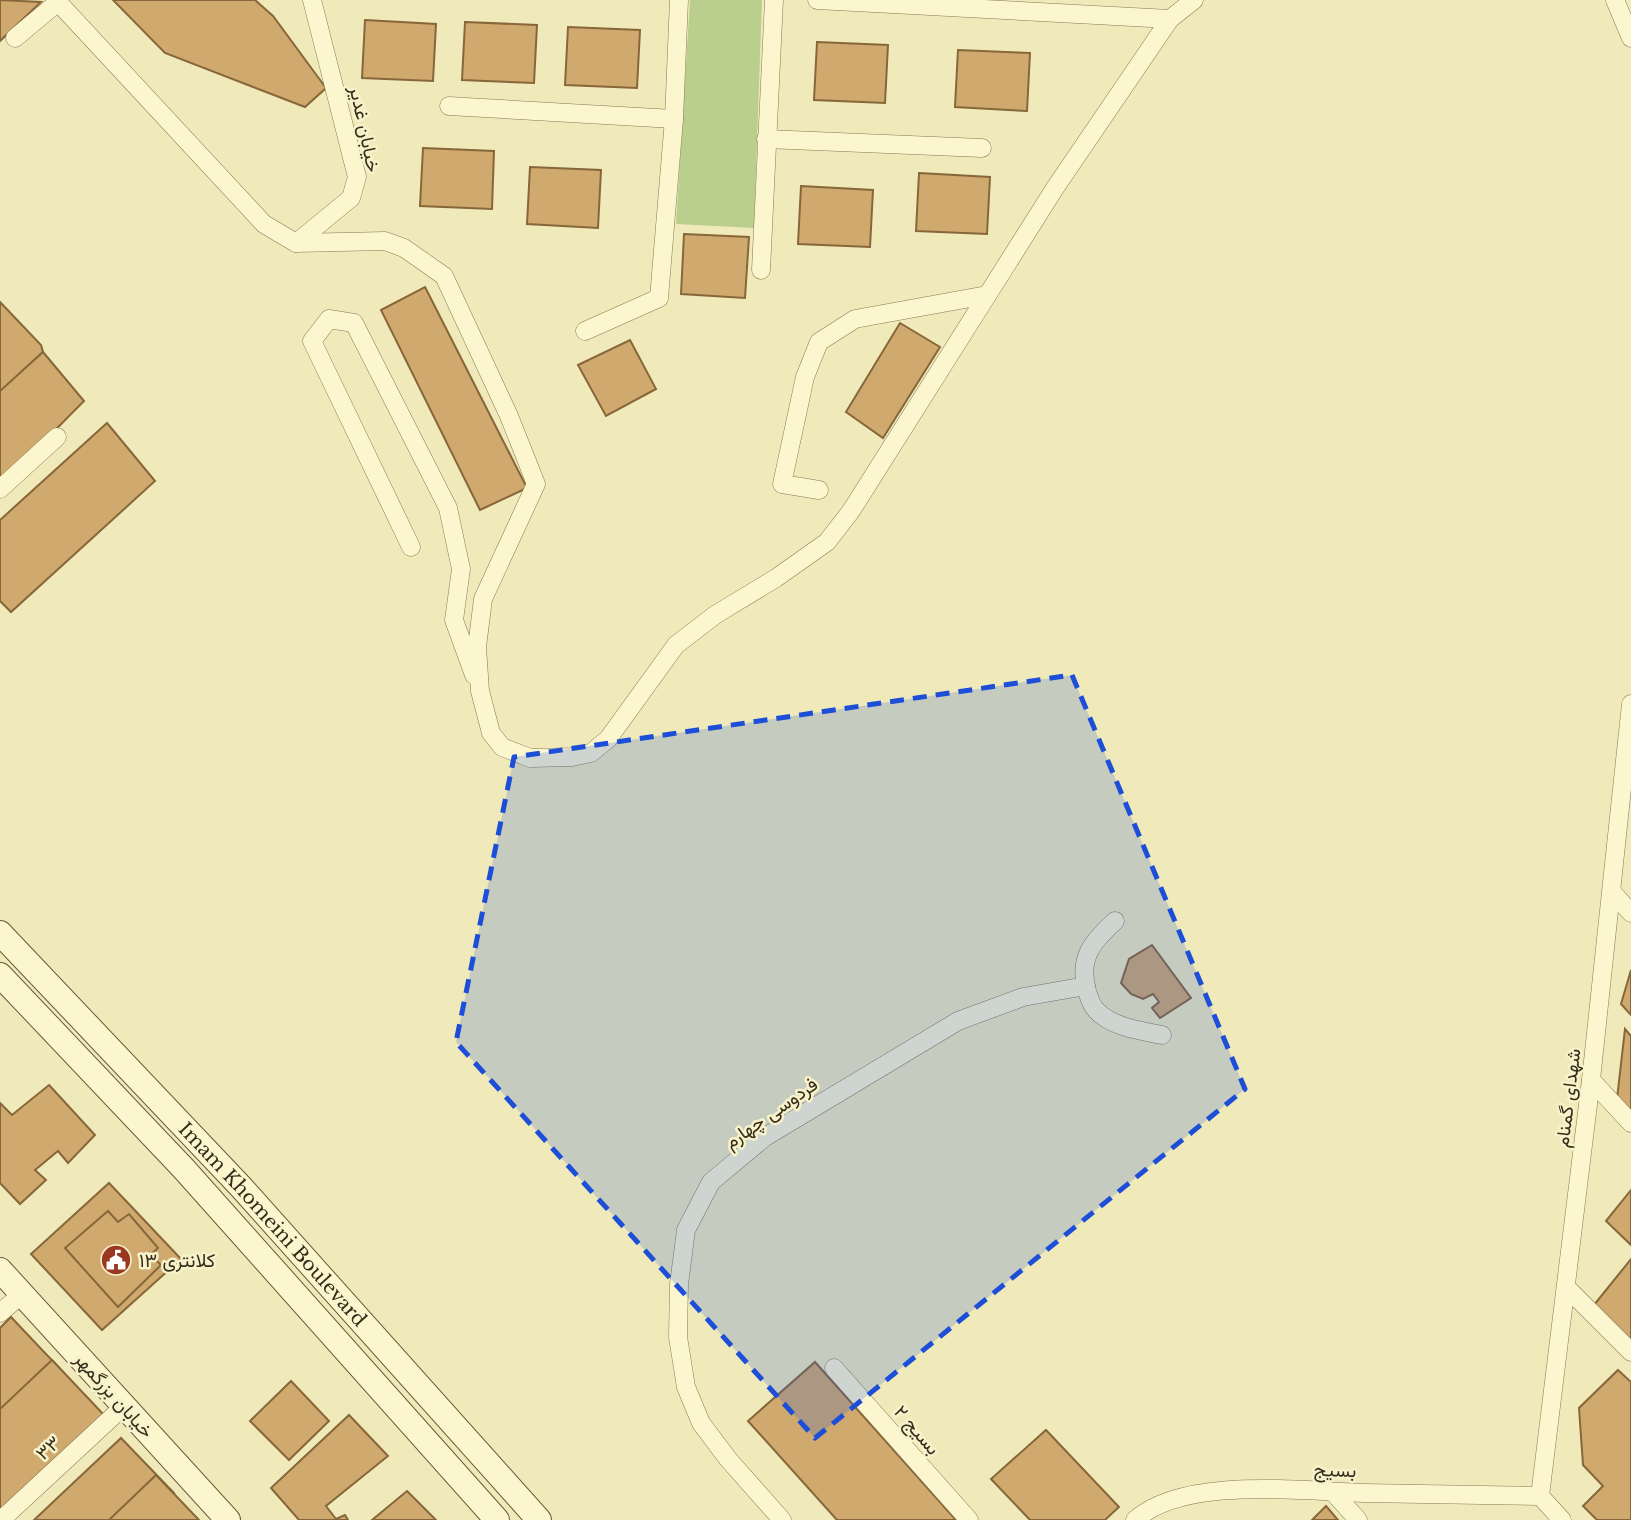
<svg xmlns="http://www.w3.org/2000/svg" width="1631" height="1520" font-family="'Libre Baskerville',Vazirmatn,serif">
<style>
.green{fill:#bace8e}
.building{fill:#d0a96e;stroke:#876739;stroke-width:2}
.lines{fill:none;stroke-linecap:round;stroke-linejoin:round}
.minor-casing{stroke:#877954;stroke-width:19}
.secondary-casing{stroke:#695938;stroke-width:26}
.minor{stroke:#fbf6ce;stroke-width:18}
.secondary{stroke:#fbf6ce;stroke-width:24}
.marked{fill:#1d4ed8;fill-opacity:0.2;stroke:#1d4ed8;stroke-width:5;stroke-dasharray:14 9;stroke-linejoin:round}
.labels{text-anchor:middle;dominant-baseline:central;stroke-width:5;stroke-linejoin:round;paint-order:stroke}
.street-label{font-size:19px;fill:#352c1a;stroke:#f7f2ca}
.poi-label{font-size:19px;fill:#352c1a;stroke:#f7f2ca;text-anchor:start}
</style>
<rect width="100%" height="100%" fill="#f0eaba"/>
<polygon class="green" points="690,0 762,0 754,228 676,224"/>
<g class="building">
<polygon points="0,0 41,2 0,41"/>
<polygon points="113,0 255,0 273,16 326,88 305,107 165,53"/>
<polygon points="365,20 436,24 433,81 362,78"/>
<polygon points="465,22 537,25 534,83 462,80"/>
<polygon points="568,27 640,30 637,88 565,85"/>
<polygon points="817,42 888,45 885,103 814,100"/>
<polygon points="958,50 1030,53 1027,111 955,107"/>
<polygon points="423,148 494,151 492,209 420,206"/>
<polygon points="530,167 601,170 598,228 527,224"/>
<polygon points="919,173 990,177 987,234 916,231"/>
<polygon points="801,186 873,190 870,247 798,244"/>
<polygon points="684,234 749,237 745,298 681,294"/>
<polygon points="425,287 527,488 480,510 381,310"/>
<polygon points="0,302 41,345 43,352 0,392"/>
<polygon points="900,323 940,347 883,438 846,412"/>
<polygon points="630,340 656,389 606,416 578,365"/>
<polygon points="43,352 84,401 0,486 0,391"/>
<polygon points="107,423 155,481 11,612 0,601 0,520"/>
<polygon points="1152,945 1191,998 1160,1018 1152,1008 1159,1002 1153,994 1143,999 1131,994 1121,983 1129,959"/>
<polygon points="1631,970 1631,1015 1621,1004"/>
<polygon points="1625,1029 1631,1036 1631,1114 1617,1099"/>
<polygon points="49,1085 95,1135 68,1163 58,1151 35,1170 46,1180 20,1204 0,1183 0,1103 12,1115"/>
<polygon points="109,1183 181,1259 102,1330 31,1254"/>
<polygon points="1631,1190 1631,1245 1606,1221"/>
<polygon points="108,1211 118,1222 129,1214 158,1248 150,1255 161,1265 118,1307 65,1248"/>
<polygon points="1631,1259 1631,1347 1590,1310"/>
<polygon points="11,1317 63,1372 0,1432 0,1328"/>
<polygon points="52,1360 104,1415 0,1513 0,1409"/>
<polygon points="815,1362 956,1520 837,1520 748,1421"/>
<polygon points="1618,1370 1631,1382 1631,1520 1597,1520 1583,1506 1603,1486 1583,1465 1579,1408"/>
<polygon points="291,1381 329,1421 289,1460 250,1421"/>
<polygon points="349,1415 388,1456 326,1506 336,1519 345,1515 348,1520 299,1520 271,1488"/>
<polygon points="1046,1430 1119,1507 1105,1520 1030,1520 991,1479"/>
<polygon points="121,1438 174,1493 145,1520 34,1520"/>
<polygon points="156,1475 199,1520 109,1520"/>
<polygon points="407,1491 436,1520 372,1520"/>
<polygon points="1326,1506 1338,1520 1312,1520"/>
</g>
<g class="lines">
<g class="minor-casing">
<g id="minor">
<polyline points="56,0 264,224 296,243 385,241 404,248 444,276 509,416 536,484 483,599 477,647 480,691 491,733 502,747 530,758 572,757 591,753 608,739 676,645 715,615 776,578 827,542 851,511 1055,188 1170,19 1194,0"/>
<polyline points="817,0 1170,19"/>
<polyline points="1615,0 1631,38"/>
<polyline points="15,38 58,2"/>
<polyline points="449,106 674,119"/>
<polyline points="766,139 982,148"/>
<polyline points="296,243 351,198 357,177 312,0"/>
<polyline points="761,270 774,0"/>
<polyline points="585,331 659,298 674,119 679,0"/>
<polyline points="0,489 57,437"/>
<polyline points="819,490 782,484 805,377 819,342 855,319 987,295"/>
<polyline points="411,547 312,341 329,319 354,323 448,508 461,569 454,620 474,675"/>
<polyline points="1612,892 1631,913"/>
<path d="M1115,921C1092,942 1078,958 1087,991C1089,997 1091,1005 1096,1010C1111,1027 1141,1031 1162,1035"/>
<polyline points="1591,1080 1631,1123"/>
<polyline points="1566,1287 1631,1352"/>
<polyline points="0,1313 22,1294"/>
<polyline points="834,1368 969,1520"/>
<polyline points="1333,1492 1358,1520"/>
<polyline points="1540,1496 1591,1080 1631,704"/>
<polyline points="1540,1496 1562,1520"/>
<polyline points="1,1520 124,1406"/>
<polyline points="782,1520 728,1459 701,1423 686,1387 678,1337 679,1284 686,1230 711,1182 765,1137 958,1021 1023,997 1086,986"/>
<path d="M1135,1520C1184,1476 1301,1491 1364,1493C1423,1494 1481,1495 1540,1496"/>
</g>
</g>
<g class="secondary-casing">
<g id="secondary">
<path id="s1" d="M0,933L241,1187L539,1520"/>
<polyline points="0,975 184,1169 497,1520"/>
<polyline points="0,1270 228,1520"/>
</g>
</g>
<use href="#minor" class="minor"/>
<use href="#secondary" class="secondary"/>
</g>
<path class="marked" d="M1072,675L1245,1089L815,1438L456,1042L514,757Z"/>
<defs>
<g id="civic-disc" transform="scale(1.575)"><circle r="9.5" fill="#993721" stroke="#f7f2ca"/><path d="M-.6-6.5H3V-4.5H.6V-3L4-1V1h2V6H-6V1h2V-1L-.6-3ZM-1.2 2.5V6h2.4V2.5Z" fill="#fff"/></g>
</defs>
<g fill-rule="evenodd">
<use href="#civic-disc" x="116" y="1260"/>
</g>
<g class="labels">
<g class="street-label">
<text transform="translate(365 129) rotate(78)">خیابان غدیر</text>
<text transform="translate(1568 1098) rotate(-83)">شهدای گمنام</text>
<text transform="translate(771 1113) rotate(-35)">فردوسی چهارم</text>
<text stroke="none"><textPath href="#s1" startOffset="399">Imam Khomeini Boulevard</textPath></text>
<text transform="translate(114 1395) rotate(48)">خیابان بزرگمهر</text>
<text transform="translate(917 1430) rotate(49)">بسیج ۲</text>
<text transform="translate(48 1448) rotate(-43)">۳۳</text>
<text transform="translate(1335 1470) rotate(2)">بسیج</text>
</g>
<g class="poi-label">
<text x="139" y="1260">کلانتری ۱۳</text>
</g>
</g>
</svg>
